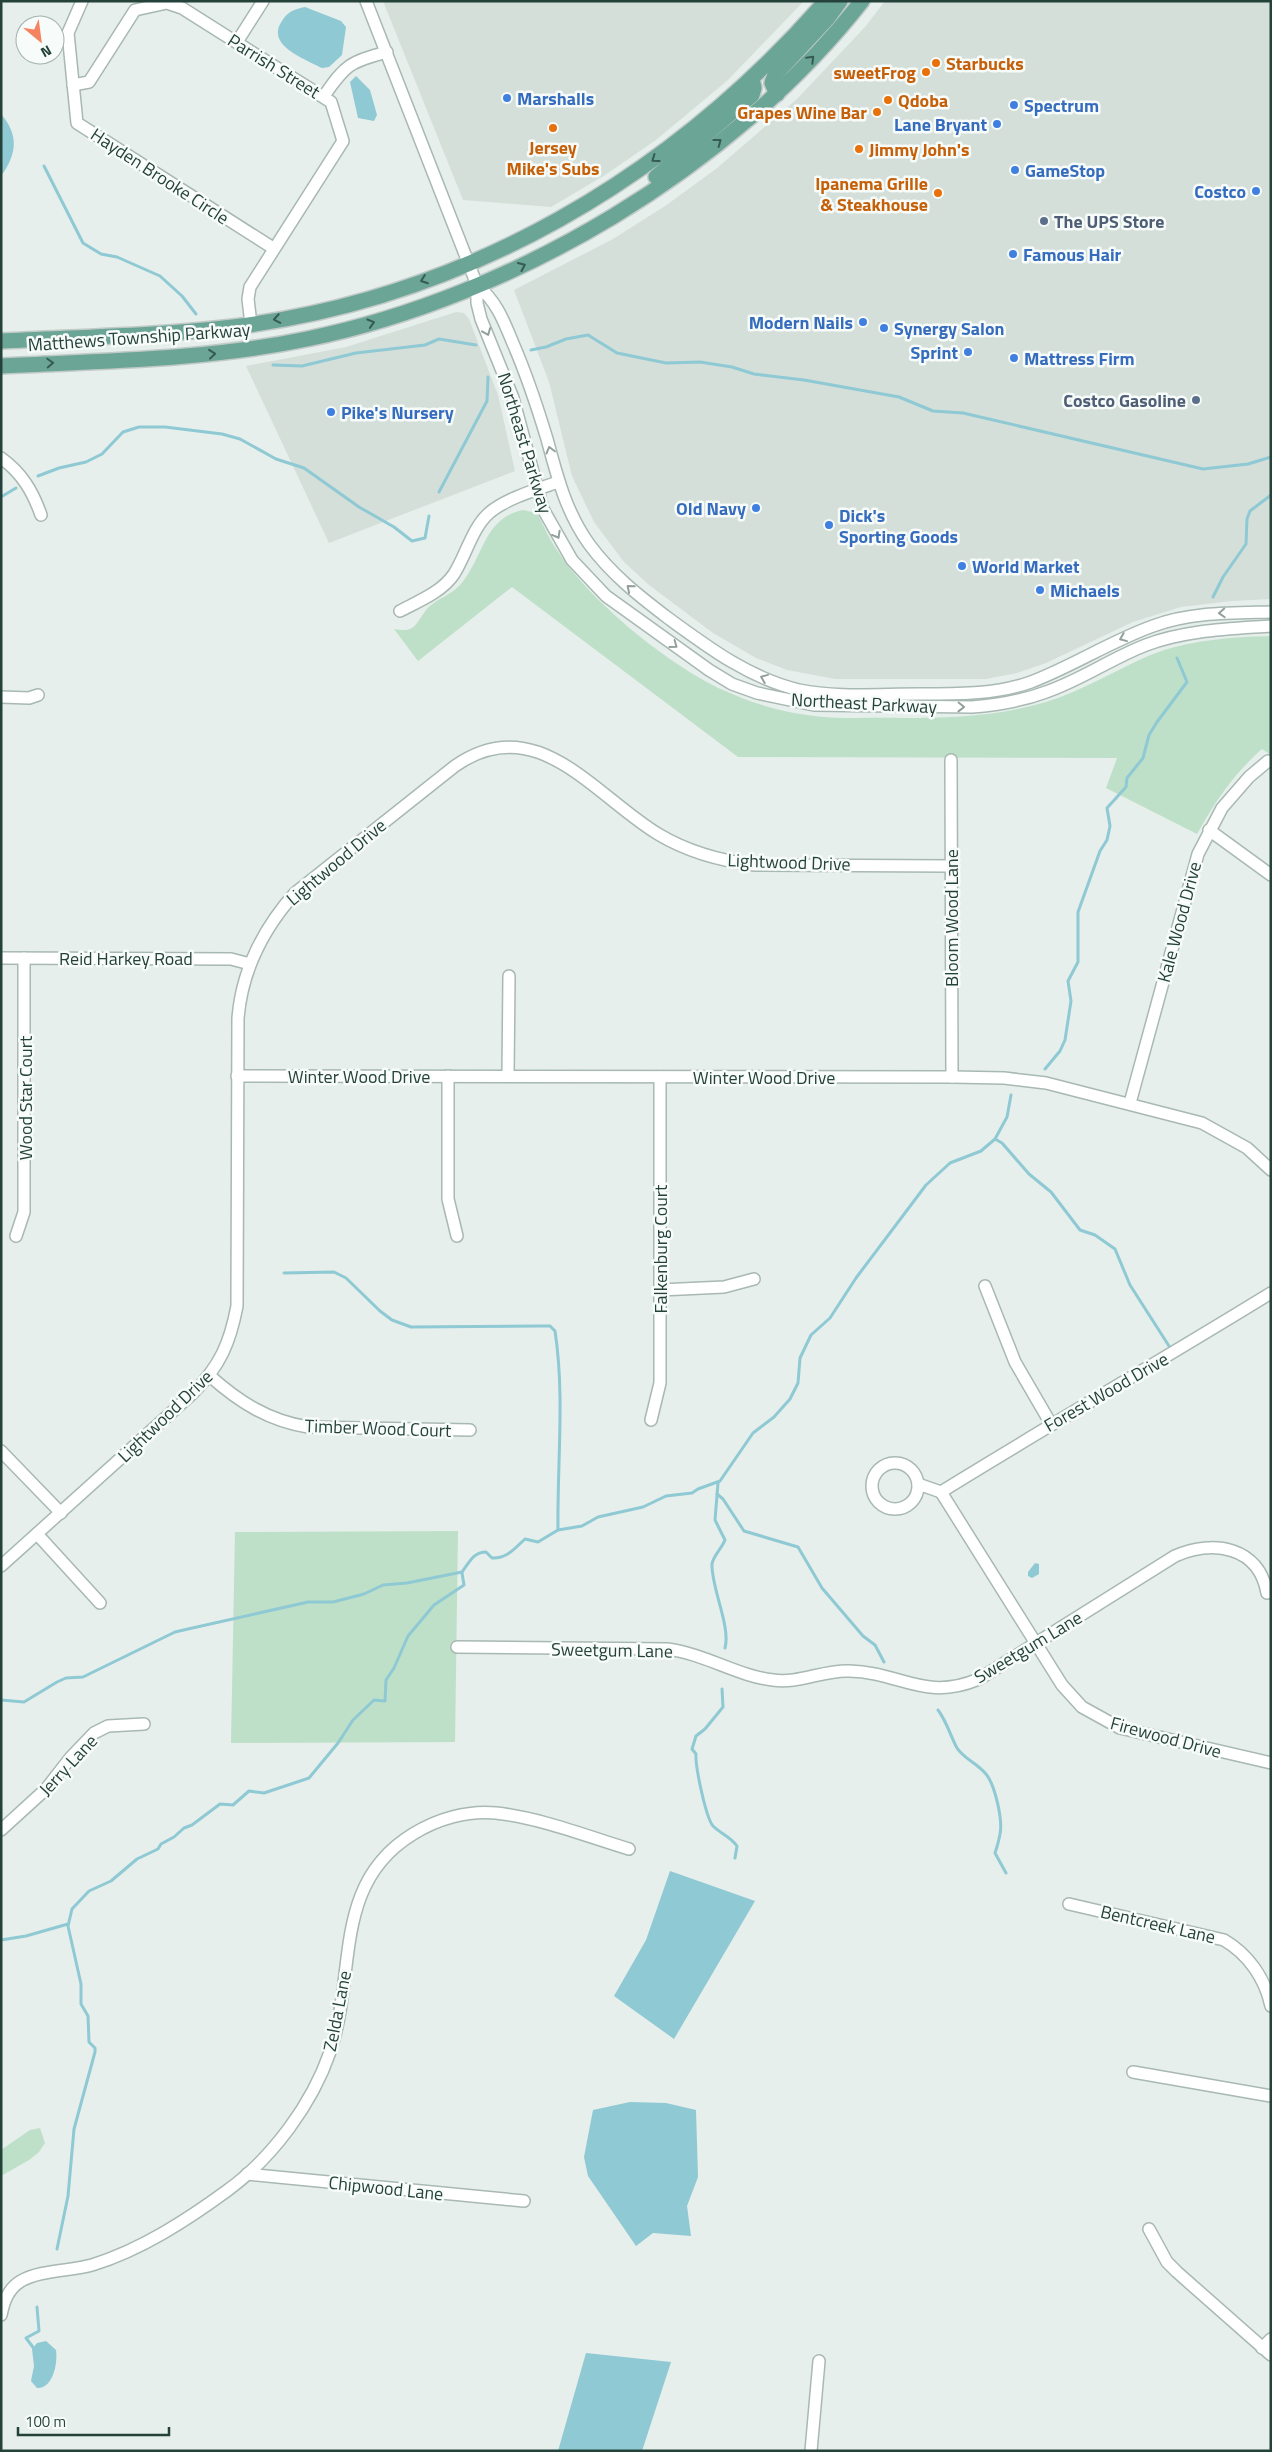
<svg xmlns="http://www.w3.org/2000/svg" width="1272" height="2452" font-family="'Titillium Web',sans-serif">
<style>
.built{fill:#d4dfda}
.green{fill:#bfe0c8}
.water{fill:#8ec9d4}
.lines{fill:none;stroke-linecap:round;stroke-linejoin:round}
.stream{stroke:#8ec9d4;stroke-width:3}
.minor-casing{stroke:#a8b8b2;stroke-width:14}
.major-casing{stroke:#c2cac8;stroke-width:18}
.minor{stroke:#fff;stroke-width:11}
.major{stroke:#6aa596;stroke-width:15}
.oneway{stroke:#365b51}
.oneway2{stroke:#92a09c}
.food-dot{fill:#e8710a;stroke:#f7fbf9;stroke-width:2}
.shop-dot{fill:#3f7fe0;stroke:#f7fbf9;stroke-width:2}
.service-dot{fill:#5c6f8a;stroke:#f7fbf9;stroke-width:2}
.labels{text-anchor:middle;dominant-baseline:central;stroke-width:5;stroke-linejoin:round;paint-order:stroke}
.food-label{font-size:18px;font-weight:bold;fill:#c56008;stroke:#f7fbf9;text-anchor:start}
.street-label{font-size:18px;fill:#24423a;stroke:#f7fbf9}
.shop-label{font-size:18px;font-weight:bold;fill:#366cbe;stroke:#f7fbf9;text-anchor:start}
.service-label{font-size:18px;font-weight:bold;fill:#4e5e75;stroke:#f7fbf9;text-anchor:start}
</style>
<rect width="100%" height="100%" fill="#e6efeb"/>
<g class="built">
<polygon points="383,1 804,1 728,80 656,140 605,175 551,207 463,200"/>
<polygon points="885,1 1271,1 1271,599 1232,601 1181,607 1133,622 1046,663 1017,673 986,679 835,679 787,670 756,658 713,633 649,585 624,562 594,522 572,476 549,382 514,290 613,239 665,206 716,169 797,99 865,27"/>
<polygon points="456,312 464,313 469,319 498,395 515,471 329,543 246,366 346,347"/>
</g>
<g class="green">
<path d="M523,510L537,513C544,526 550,541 559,553C591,602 670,666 723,690C749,702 778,711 807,715C838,720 871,717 902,718C951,718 998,716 1046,702C1082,691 1114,671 1148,656C1187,640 1230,637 1271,636V755L1262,749C1232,776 1217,799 1197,834L1106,788L1117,758L738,757L512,587L418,661L394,629C415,633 415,625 426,610C434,600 451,595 460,585C484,558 483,518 523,510Z"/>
<polygon points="458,1531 455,1742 231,1743 235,1532"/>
<polygon points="40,2128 45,2143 39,2152 29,2160 1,2176 1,2150 30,2130"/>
</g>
<g class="water">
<path d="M305,7L341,21L346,27L342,55L329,67L322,68C305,59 265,45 282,21C288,11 295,9 305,7Z"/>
<polygon points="356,76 370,90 377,115 374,121 358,118 350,82"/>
<path d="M1,114C19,135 17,154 1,176Z"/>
<polygon points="1035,1563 1039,1564 1039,1574 1032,1578 1028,1576 1028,1572"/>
<polygon points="670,1871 755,1901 674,2039 614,1996 646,1940"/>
<polygon points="630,2102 666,2103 696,2110 698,2177 687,2206 691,2236 653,2233 636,2246 588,2176 584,2157 593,2110"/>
<path d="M46,2341L56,2350C58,2363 53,2389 37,2388L31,2381L34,2366L32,2349L37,2343Z"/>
<polygon points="586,2353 671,2362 642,2451 558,2451"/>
</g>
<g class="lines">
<g class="stream">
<polyline points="44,166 83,243 101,254 117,257 160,276 182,296 196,314"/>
<polyline points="531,350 546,347 566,339 588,335 617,353 666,363 700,362 732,367 754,374 804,380 899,397 933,411 963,413 1203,469 1248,464 1271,457"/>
<polyline points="273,365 302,366 356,353 425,345 439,339 476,345"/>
<polyline points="38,476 59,468 86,462 102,454 123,432 139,427 165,427 222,434 240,439 276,459 304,468 359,507 394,527 412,541 425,538 429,516"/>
<polyline points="439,492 487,401 488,377"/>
<polyline points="1,497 16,488"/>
<polyline points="1213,597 1223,577 1246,544 1247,519 1250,511 1271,495"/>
<polyline points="1045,1069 1060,1051 1065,1040 1071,1001 1068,981 1078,962 1078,912 1100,851 1107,840 1110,826 1107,808 1126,787 1127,778 1143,758 1149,735 1157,722 1187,682 1177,658"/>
<polyline points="995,1139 1002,1143 1029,1174 1051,1192 1080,1230 1095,1235 1115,1249 1130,1285 1169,1346"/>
<path d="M284,1273L334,1272L346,1278L380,1311L392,1320L411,1327L540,1326H550L555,1331C565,1396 557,1464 558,1530"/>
<path d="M718,1483L715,1520L725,1540C722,1548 713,1556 712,1564C711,1587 731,1627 725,1648"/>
<polyline points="717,1494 723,1499 744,1531 798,1547 822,1588 863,1636 875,1645 884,1662"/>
<path d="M722,1689L723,1707L705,1729L696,1736L692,1749L696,1754C695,1766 706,1818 713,1826C721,1834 730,1836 737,1846L735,1858"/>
<path d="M1,1700L24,1702L57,1682L66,1678L83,1677L175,1632L188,1629L308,1602H333L364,1594L383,1585L407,1583L462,1572C469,1563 473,1552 486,1552L492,1558C507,1559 515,1548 525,1539L538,1542L558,1530L582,1526L598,1517L643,1507L666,1496L692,1493L698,1489L720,1481L753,1433L774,1417L790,1399L798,1383L800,1358L811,1335L830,1318L856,1278L926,1185L950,1163L981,1151L995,1139L1007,1117L1011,1095"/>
<path d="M938,1710C947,1722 950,1735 957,1748C964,1759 977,1763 986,1774C995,1785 1003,1820 1000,1834C999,1840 997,1847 995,1853L1006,1873"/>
<polyline points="1,1940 26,1936 68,1924"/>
<polyline points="57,2249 68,2196 74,2129 95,2052 95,2048 89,2042 88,2016 81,2004 81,1984 68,1926 72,1909 89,1891 111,1881 137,1859 158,1849 161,1844 174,1837 184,1828 192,1825 220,1804 233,1805 249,1791 264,1793 309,1778 338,1743 353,1720 374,1700 385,1701 386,1680 394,1668 408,1636 434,1605 464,1585 462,1573"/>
<polyline points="35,2350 26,2338 39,2331 37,2307"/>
</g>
<g class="minor-casing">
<g id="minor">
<polyline points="82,1 68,33 77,123 273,248"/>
<path d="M366,1L477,285V303L481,319L513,398L543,509L572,560L606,596L709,670L732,684L757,693L814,705L972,707C997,705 1022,701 1046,692C1081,680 1112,658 1146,645C1186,630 1229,629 1271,626"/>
<polyline points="237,42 263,1"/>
<polyline points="73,85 89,82 135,10 167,3 182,8 331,102 343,141 250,287 248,299 251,324"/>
<path d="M324,96C346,64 350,62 387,52"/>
<path d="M477,285C496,301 503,319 512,341C526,373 537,406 547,439C557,476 566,512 589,544C611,574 639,596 668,618C709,648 749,678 799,690C837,698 879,694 918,694C955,694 995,695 1031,682C1073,666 1111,641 1153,626C1190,612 1232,613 1271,612"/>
<path d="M1,458C22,473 33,492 41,515"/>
<path d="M400,611C419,601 442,592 454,574C466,555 472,529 488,514C504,499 538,489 558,482"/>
<polyline points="1,697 29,698 38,695"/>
<polyline points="951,760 952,1077"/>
<polyline points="1209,830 1271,875"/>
<polyline points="1,958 231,959 250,964"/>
<polyline points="237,1076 952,1077 1004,1078 1046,1083 1202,1123 1247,1148 1271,1170"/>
<polyline points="448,1076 448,1199 457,1236"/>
<polyline points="508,1076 509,976"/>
<polyline points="1130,1103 1198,854 1222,808 1249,777 1268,761"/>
<polyline points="16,1236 24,1212 24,958"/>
<polyline points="985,1286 1015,1362 1051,1424"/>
<polyline points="660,1290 724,1287 754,1279"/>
<path d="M210,1376C239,1402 269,1421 308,1427L470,1430"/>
<polyline points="651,1420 660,1383 660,1077"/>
<polyline points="1,1451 61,1513"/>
<circle cx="895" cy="1486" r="23"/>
<polyline points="918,1484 941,1492"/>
<polyline points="941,1492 1062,1685 1082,1707 1120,1728 1271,1763"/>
<path d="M941,1492C1051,1424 1162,1360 1271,1293"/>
<polyline points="37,1534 100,1603"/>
<path d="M1,1566L193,1393C220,1366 230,1343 237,1306L238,1018C242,970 263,929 295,893L455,766C536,709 594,795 658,834C688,852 721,861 755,865L951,866"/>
<path d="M457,1647L667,1649C706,1654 737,1676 773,1680C798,1684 823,1670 849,1671C901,1672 924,1702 979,1679L1175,1556C1214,1539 1259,1547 1267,1593"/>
<polyline points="1,1830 46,1789 71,1757 94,1733 108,1726 144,1724"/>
<path d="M1069,1904L1224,1940C1248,1954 1265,1978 1271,2006"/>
<polyline points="1133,2072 1271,2096"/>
<polyline points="247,2174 524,2201"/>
<polyline points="1149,2229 1167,2262 1177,2272 1271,2355"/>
<path d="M1,2315C4,2301 8,2289 21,2281C40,2270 71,2271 92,2265C141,2250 187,2220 228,2190C273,2157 312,2104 330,2052C357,1974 331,1884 413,1834C437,1819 468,1810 496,1813C541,1818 586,1836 629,1849"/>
<polyline points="1262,2348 1271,2339"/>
<polyline points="811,2451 819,2361"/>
</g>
</g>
<g class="major-casing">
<g id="major">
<polyline points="777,94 772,83 775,75 827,19 840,1"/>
<polyline points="656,177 752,95 754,88 752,79"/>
<path d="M1,341C79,337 156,336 233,327C467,298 672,177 826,1"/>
<path d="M1,366C103,361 206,360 307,339C513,297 732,167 862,1"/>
</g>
</g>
<use href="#minor" class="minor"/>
<use href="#major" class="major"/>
</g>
<defs><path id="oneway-chevron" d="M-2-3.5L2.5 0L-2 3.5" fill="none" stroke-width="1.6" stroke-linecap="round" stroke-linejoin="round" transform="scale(1.25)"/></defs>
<g class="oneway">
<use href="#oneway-chevron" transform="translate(811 59) rotate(-45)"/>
<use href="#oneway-chevron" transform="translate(718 142) rotate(-37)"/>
<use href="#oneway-chevron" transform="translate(655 159) rotate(144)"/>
<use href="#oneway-chevron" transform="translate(522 266) rotate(-24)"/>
<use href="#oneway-chevron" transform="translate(424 280) rotate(160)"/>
<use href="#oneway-chevron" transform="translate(277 319) rotate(170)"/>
<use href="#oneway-chevron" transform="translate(371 323) rotate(-17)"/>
<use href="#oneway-chevron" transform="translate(212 354) rotate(-6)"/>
<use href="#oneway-chevron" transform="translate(50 363) rotate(-3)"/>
</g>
<g class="oneway2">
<use href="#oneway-chevron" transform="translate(487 332) rotate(68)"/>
<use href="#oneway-chevron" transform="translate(550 450) rotate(-105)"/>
<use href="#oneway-chevron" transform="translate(557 535) rotate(61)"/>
<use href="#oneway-chevron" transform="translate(630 588) rotate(-140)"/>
<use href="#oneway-chevron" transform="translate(1222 613) rotate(177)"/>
<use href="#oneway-chevron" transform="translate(1123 638) rotate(158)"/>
<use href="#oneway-chevron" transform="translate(674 645) rotate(36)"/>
<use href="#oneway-chevron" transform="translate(764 678) rotate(-158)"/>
<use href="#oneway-chevron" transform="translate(961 707) rotate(1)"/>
</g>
<g class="food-dot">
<circle cx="936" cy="63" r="5"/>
<circle cx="926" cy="72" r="5"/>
<circle cx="888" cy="100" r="5"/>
<circle cx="877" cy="112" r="5"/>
<circle cx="553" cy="128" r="5"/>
<circle cx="859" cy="149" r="5"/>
<circle cx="938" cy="193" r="5"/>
</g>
<g class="shop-dot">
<circle cx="507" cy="98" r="5"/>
<circle cx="1014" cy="105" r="5"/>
<circle cx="997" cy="124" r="5"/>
<circle cx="1015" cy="170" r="5"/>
<circle cx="1256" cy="191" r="5"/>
<circle cx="1013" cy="254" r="5"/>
<circle cx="863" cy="322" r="5"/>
<circle cx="884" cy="328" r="5"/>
<circle cx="968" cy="352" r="5"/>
<circle cx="1014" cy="358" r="5"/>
<circle cx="331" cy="412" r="5"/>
<circle cx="756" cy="508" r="5"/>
<circle cx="829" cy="525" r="5"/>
<circle cx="962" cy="566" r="5"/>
<circle cx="1040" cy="590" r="5"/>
</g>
<g class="service-dot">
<circle cx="1044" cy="221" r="5"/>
<circle cx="1196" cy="400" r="5"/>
</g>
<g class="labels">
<g class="food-label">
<text x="946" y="63">Starbucks</text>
<text x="916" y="72" text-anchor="end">sweetFrog</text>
<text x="898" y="100">Qdoba</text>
<text x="867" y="112" text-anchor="end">Grapes Wine Bar</text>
<text x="553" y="147" text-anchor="middle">Jersey<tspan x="553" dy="21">Mike's Subs</tspan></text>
<text x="869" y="149">Jimmy John's</text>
<text x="928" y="183" text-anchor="end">Ipanema Grille<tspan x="928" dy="21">&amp; Steakhouse</tspan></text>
</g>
<g class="street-label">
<text transform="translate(274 66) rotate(32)">Parrish Street</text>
<text transform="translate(160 176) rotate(33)">Hayden Brooke Circle</text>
<text transform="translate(139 337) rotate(-4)">Matthews Township Parkway</text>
<text transform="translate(525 443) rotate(73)">Northeast Parkway</text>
<text transform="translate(864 703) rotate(3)">Northeast Parkway</text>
<text transform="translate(336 862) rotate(-40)">Lightwood Drive</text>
<text transform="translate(789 862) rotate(2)">Lightwood Drive</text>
<text transform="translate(951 918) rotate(-90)">Bloom Wood Lane</text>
<text transform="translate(1179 922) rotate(-75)">Kale Wood Drive</text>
<text x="126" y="958">Reid Harkey Road</text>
<text x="359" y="1076">Winter Wood Drive</text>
<text x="764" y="1077">Winter Wood Drive</text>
<text transform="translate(25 1098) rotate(-90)">Wood Star Court</text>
<text transform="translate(660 1249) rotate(-90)">Falkenburg Court</text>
<text transform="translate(1106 1392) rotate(-30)">Forest Wood Drive</text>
<text transform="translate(165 1416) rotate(-44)">Lightwood Drive</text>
<text transform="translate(378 1428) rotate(2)">Timber Wood Court</text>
<text transform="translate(1028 1647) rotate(-31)">Sweetgum Lane</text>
<text transform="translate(612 1650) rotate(1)">Sweetgum Lane</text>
<text transform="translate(1166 1737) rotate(15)">Firewood Drive</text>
<text transform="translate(68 1765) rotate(-47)">Jerry Lane</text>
<text transform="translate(1158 1924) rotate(13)">Bentcreek Lane</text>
<text transform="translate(337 2011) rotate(-79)">Zelda Lane</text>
<text transform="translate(386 2188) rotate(6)">Chipwood Lane</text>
</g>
<g class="shop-label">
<text x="517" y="98">Marshalls</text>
<text x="1024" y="105">Spectrum</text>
<text x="987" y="124" text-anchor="end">Lane Bryant</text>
<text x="1025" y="170">GameStop</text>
<text x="1246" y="191" text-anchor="end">Costco</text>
<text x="1023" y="254">Famous Hair</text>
<text x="853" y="322" text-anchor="end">Modern Nails</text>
<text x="894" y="328">Synergy Salon</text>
<text x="958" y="352" text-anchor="end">Sprint</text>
<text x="1024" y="358">Mattress Firm</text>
<text x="341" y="412">Pike's Nursery</text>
<text x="746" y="508" text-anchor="end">Old Navy</text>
<text x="839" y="515">Dick's<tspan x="839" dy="21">Sporting Goods</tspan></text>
<text x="972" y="566">World Market</text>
<text x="1050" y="590">Michaels</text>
</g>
<g class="service-label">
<text x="1054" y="221">The UPS Store</text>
<text x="1186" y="400" text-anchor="end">Costco Gasoline</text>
</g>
</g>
<rect width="1272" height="2452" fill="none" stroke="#24423a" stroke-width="5"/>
<g transform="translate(40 40) rotate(151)"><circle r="24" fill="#f7fbf9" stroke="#a3b1ad"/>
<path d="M0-4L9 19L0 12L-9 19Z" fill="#f4845f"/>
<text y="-8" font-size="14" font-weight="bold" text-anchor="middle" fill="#24423a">N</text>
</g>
<path d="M18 2427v8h151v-8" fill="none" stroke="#24423a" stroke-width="2.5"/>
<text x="25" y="2427" font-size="15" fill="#24423a" stroke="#f7fbf9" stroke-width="4" paint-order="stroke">100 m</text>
</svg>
